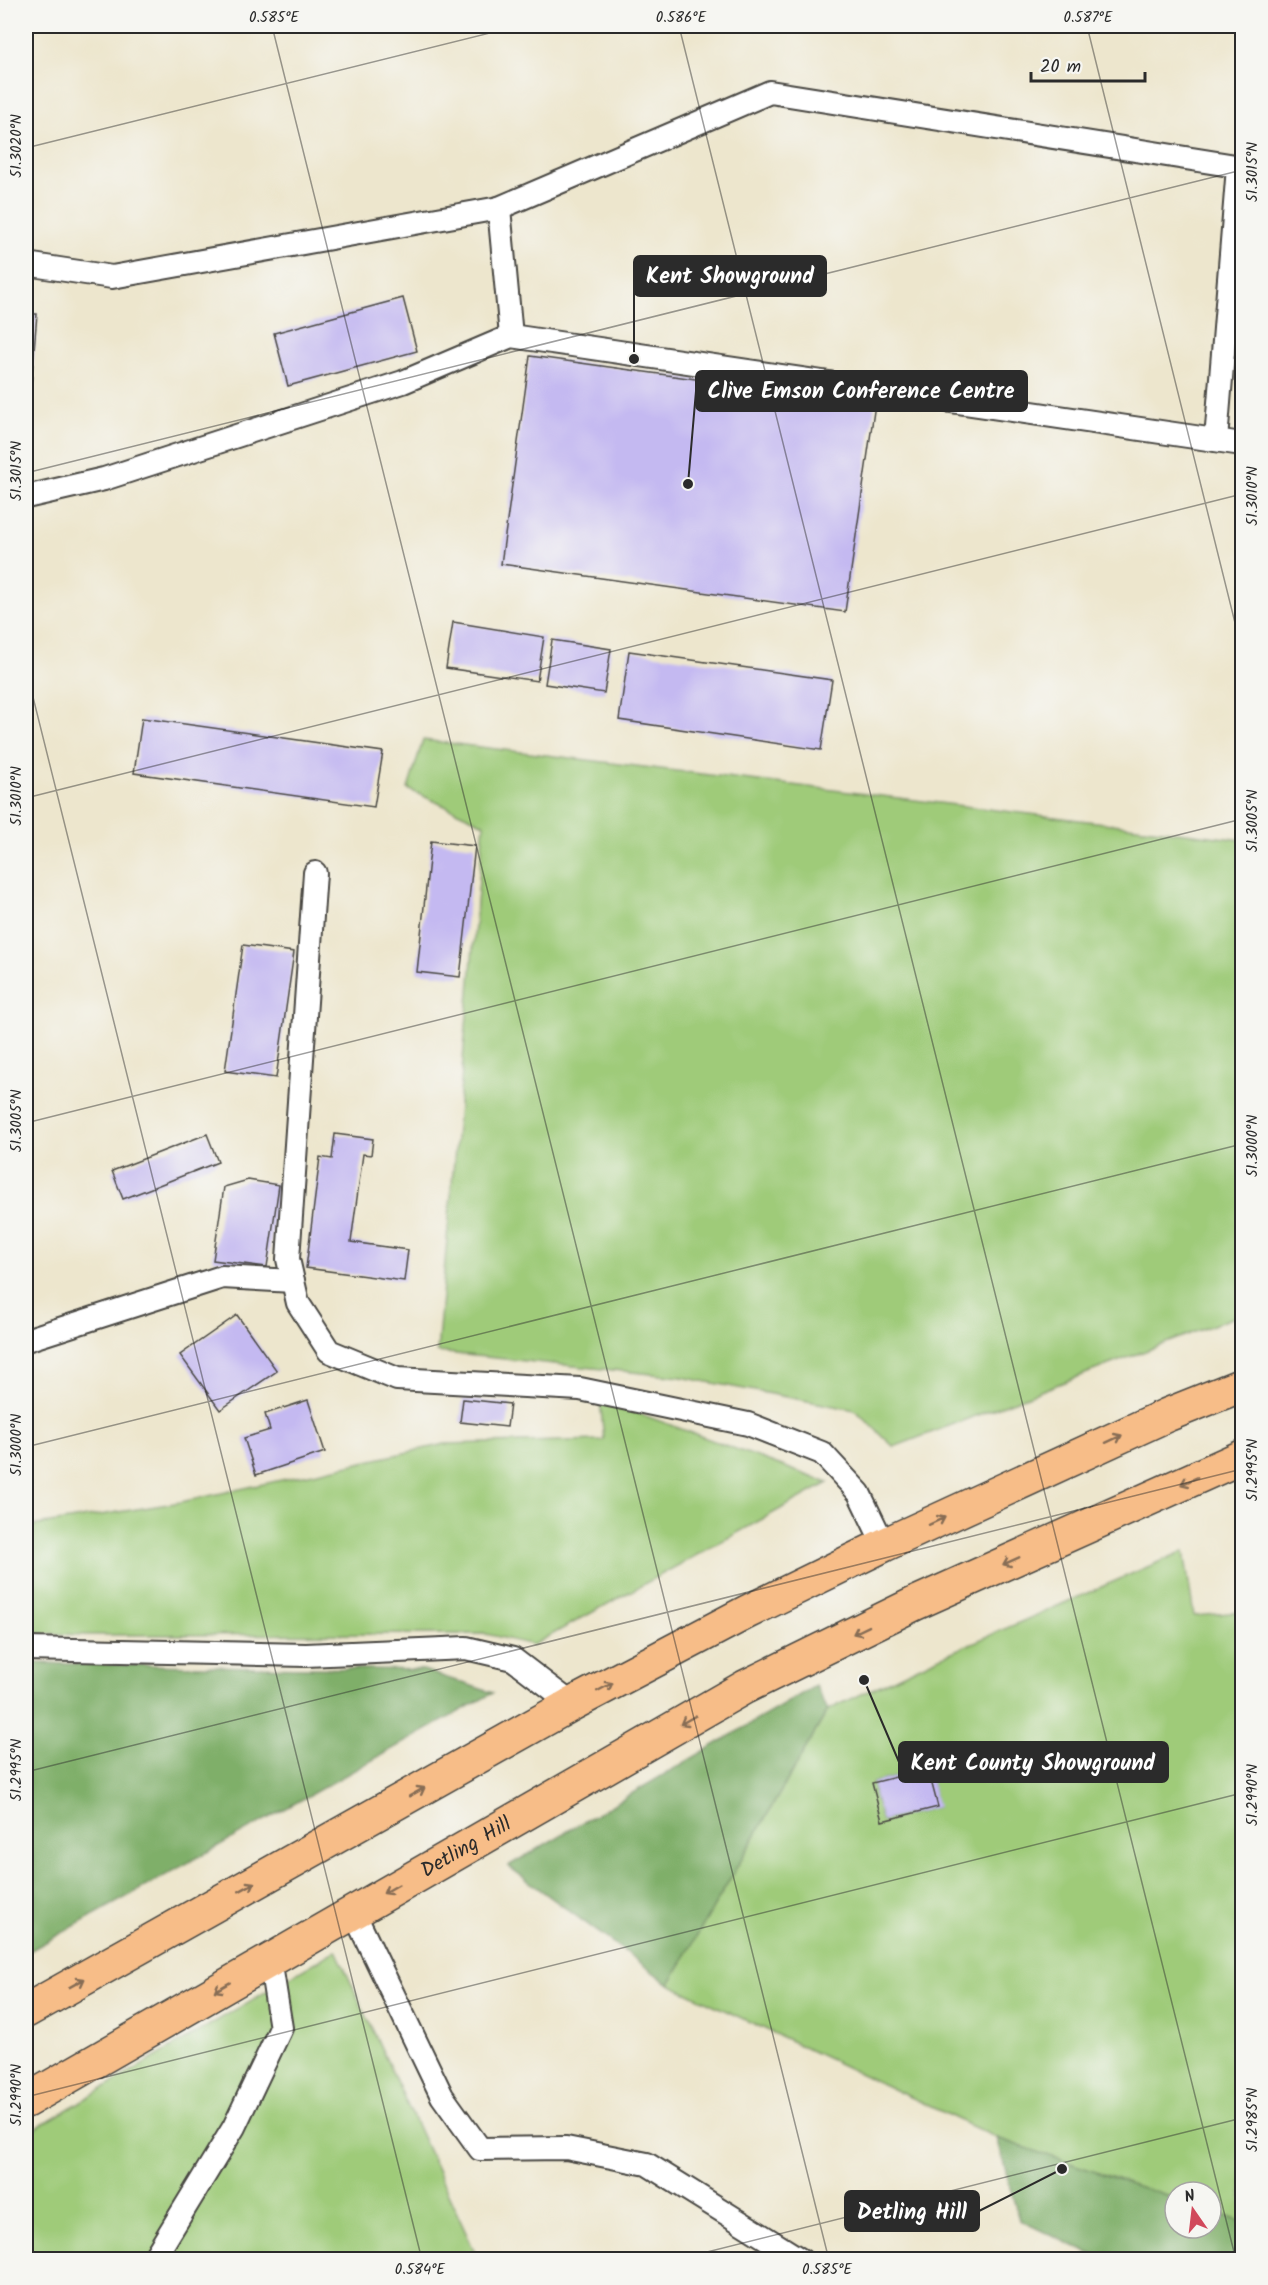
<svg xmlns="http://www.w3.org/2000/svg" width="1268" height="2285" font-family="Kalam,sans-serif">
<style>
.green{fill:#9fcb79;stroke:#657b52;stroke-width:1.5;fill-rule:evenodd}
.forest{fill:#7faf69;stroke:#556d4a;stroke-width:1.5}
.building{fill:#c4b9f1}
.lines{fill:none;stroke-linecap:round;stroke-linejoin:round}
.lane-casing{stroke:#484743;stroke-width:26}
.highway-casing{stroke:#484743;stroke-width:36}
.lane{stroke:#fff;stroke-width:22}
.highway{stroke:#f7bd88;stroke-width:33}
.oneway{stroke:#876d55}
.ticks{fill:none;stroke:#2b2b2b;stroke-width:1.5;stroke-opacity:0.45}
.labels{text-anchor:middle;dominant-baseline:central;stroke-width:4.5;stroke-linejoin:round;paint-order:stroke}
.street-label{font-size:21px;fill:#2b2b2b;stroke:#f6f6f2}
.leader{fill:none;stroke:#2b2b2b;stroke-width:2}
.callout-dot{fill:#2b2b2b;stroke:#f6f6f2;stroke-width:2}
.callout{fill:#2b2b2b;stroke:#2b2b2b;stroke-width:2}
.callout-label{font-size:22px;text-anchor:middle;font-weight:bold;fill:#fff}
.neatline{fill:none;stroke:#2b2b2b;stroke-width:2}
.ticks-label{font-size:15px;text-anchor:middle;fill:#2b2b2b}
</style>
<rect width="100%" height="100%" fill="#f6f6f2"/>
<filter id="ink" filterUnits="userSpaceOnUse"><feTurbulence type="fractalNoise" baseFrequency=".0167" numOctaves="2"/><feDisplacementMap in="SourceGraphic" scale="12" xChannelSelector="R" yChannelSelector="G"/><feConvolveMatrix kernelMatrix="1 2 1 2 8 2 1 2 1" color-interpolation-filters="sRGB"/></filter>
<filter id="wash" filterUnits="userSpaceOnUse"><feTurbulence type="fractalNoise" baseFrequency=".008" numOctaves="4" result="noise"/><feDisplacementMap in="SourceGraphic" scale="24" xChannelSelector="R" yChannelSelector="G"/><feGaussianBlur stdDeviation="1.35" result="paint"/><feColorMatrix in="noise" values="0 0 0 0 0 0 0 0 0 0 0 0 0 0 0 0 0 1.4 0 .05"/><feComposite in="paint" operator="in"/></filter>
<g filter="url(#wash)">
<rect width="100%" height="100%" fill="#ede6cd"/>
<g class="green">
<polygon points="423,740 1242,840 1242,1314 894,1447 855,1410 681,1377 437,1352 484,824 408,789"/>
<polygon points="600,1399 828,1483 533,1645 486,1634 86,1635 26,1633 26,1527 181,1502 445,1444 604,1440"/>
<path d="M1184,1551L1194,1616L1242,1612V2222L1211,2211V2192H1175V2199L997,2138L669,1984L828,1710L931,1661ZM928,1769L937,1807L882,1821L872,1783Z"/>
<polygon points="336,1950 478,2259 26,2259 26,2134"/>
</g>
<g class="forest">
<polygon points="26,1663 423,1670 493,1693 26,1953"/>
<polygon points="815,1686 828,1710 669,1984 508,1866"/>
<polygon points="997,2138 1175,2199 1175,2228 1211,2228 1211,2211 1242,2222 1242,2259 1101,2259 1019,2220"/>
</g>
<g id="blocks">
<g class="building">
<polygon points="403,298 417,351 288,386 274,333"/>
<polygon points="26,314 37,314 31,385 26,384"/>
<polygon points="530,356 875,404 845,612 501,564"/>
<polygon points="453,622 544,637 537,681 446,668"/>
<polygon points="552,640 611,649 604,693 545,684"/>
<polygon points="629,651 832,680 821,750 619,720"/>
<polygon points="142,718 383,752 374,807 134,773"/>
<polygon points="431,841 475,846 460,977 417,972"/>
<polygon points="243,945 294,952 276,1078 225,1071"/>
<polygon points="207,1134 218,1162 123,1199 112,1171"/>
<polygon points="335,1134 373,1139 371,1155 363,1154 351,1242 408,1250 404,1281 306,1268 320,1157 332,1159"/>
<polygon points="248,1180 279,1185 267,1267 213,1260 224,1187"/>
<polygon points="237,1315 277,1371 220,1410 180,1355"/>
<polygon points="463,1399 510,1404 507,1427 460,1422"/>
<polygon points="308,1400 325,1452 256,1475 244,1438 270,1430 265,1414"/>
<polygon points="928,1769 938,1807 882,1821 872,1783"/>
</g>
</g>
</g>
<g filter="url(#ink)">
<use href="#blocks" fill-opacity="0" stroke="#484743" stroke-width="1.5"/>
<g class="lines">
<g class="lane-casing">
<g id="lane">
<polyline points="26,264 112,277 499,208"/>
<polyline points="511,336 499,208 770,92 1242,167"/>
<polyline points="1216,440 1238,167"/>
<polyline points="26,497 104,479 403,382 511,336 1242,444"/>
<polyline points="315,873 288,1259 298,1303 329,1351 397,1379 580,1389 748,1424 822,1453 859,1493 884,1545"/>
<polyline points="26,1340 222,1277 293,1281"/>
<polyline points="26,1649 306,1655 466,1648 513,1659 572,1704"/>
<polyline points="353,1911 442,2096 480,2149 566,2148 647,2164 801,2260"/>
<polyline points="153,2260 234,2127 281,2028 270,1959"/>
</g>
</g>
<g class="highway-casing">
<g id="highway">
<polyline points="26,2011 572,1704 747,1612 884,1545 1167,1415 1242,1385"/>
<path id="s1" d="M26,2101L745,1687L914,1604L1242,1457"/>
</g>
</g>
<use href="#lane" class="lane"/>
<use href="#highway" class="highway"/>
</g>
<defs><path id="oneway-shaft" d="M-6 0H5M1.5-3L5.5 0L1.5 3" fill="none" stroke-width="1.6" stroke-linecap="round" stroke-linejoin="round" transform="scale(1.5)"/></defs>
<g class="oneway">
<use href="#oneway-shaft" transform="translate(1114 1439) rotate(-25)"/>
<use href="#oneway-shaft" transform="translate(1189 1481) rotate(156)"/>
<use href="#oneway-shaft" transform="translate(937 1521) rotate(-25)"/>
<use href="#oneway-shaft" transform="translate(1011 1561) rotate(156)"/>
<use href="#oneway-shaft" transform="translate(861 1630) rotate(154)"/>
<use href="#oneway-shaft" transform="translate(605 1687) rotate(-28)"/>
<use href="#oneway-shaft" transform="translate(688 1720) rotate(150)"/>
<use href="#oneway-shaft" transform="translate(417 1792) rotate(-29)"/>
<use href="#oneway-shaft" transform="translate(247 1887) rotate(-29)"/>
<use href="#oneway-shaft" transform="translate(391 1889) rotate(150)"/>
<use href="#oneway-shaft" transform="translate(77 1983) rotate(-29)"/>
<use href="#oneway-shaft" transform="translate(222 1987) rotate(150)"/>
</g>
</g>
<path class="ticks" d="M272,26L829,2260M679,26L1236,2260M1087,26L1242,651M26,148L518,26M26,473L1242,170M26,669L422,2260M26,798L1242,494M26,1123L1242,819M26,1447L1242,1144M26,1772L1242,1469M26,2097L1242,1793M675,2260L1242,2118"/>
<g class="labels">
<g class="street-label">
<text stroke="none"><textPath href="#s1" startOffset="508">Detling Hill</textPath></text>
</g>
</g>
<path class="leader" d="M634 359L634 276M688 484L696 391M864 1680L899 1762M1062 2169L979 2211"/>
<g class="callout-dot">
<circle cx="634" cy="359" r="6"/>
<circle cx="688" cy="484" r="6"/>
<circle cx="864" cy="1680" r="6"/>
<circle cx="1062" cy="2169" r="6"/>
</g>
<g class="callout">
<rect x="634" y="256" width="192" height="40" rx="6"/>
<rect x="696" y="371" width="331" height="40" rx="6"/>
<rect x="899" y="1742" width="269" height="40" rx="6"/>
<rect x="845" y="2191" width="134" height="40" rx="6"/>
</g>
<g class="callout-label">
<text x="730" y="283">Kent Showground</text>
<text x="861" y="398">Clive Emson Conference Centre</text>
<text x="1033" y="1770">Kent County Showground</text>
<text x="912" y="2219">Detling Hill</text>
</g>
<rect width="1268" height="2285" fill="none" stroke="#f6f6f2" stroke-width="66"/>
<g transform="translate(1193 2210) rotate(346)"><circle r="28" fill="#f6f6f2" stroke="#a5a5a2" stroke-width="1.5"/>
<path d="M0-4.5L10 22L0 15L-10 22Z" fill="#d1495b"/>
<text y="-9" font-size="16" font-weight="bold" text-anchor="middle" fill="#2b2b2b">N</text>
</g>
<path d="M1031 72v9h114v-9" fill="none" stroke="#2b2b2b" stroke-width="3"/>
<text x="1040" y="72" font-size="18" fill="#2b2b2b" stroke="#f6f6f2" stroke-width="4.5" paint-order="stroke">20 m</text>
<rect x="33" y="33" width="1202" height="2219" class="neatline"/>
<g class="ticks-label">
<text x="274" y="22">0.585°E</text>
<text x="681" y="22">0.586°E</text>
<text x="1088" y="22">0.587°E</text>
<text transform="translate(16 146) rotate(-90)" y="5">51.3020°N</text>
<text transform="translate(1252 172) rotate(-90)" y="5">51.3015°N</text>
<text transform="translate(16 471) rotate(-90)" y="5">51.3015°N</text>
<text transform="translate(1252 496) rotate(-90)" y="5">51.3010°N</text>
<text transform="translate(16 796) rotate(-90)" y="5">51.3010°N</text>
<text transform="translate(1252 821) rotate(-90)" y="5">51.3005°N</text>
<text transform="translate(16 1121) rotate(-90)" y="5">51.3005°N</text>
<text transform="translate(1252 1146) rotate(-90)" y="5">51.3000°N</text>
<text transform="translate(16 1445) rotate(-90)" y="5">51.3000°N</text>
<text transform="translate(1252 1470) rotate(-90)" y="5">51.2995°N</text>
<text transform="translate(16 1770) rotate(-90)" y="5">51.2995°N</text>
<text transform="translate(1252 1795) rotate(-90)" y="5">51.2990°N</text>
<text transform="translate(16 2095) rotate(-90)" y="5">51.2990°N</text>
<text transform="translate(1252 2120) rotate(-90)" y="5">51.2985°N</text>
<text x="420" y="2274">0.584°E</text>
<text x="827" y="2274">0.585°E</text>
</g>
</svg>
